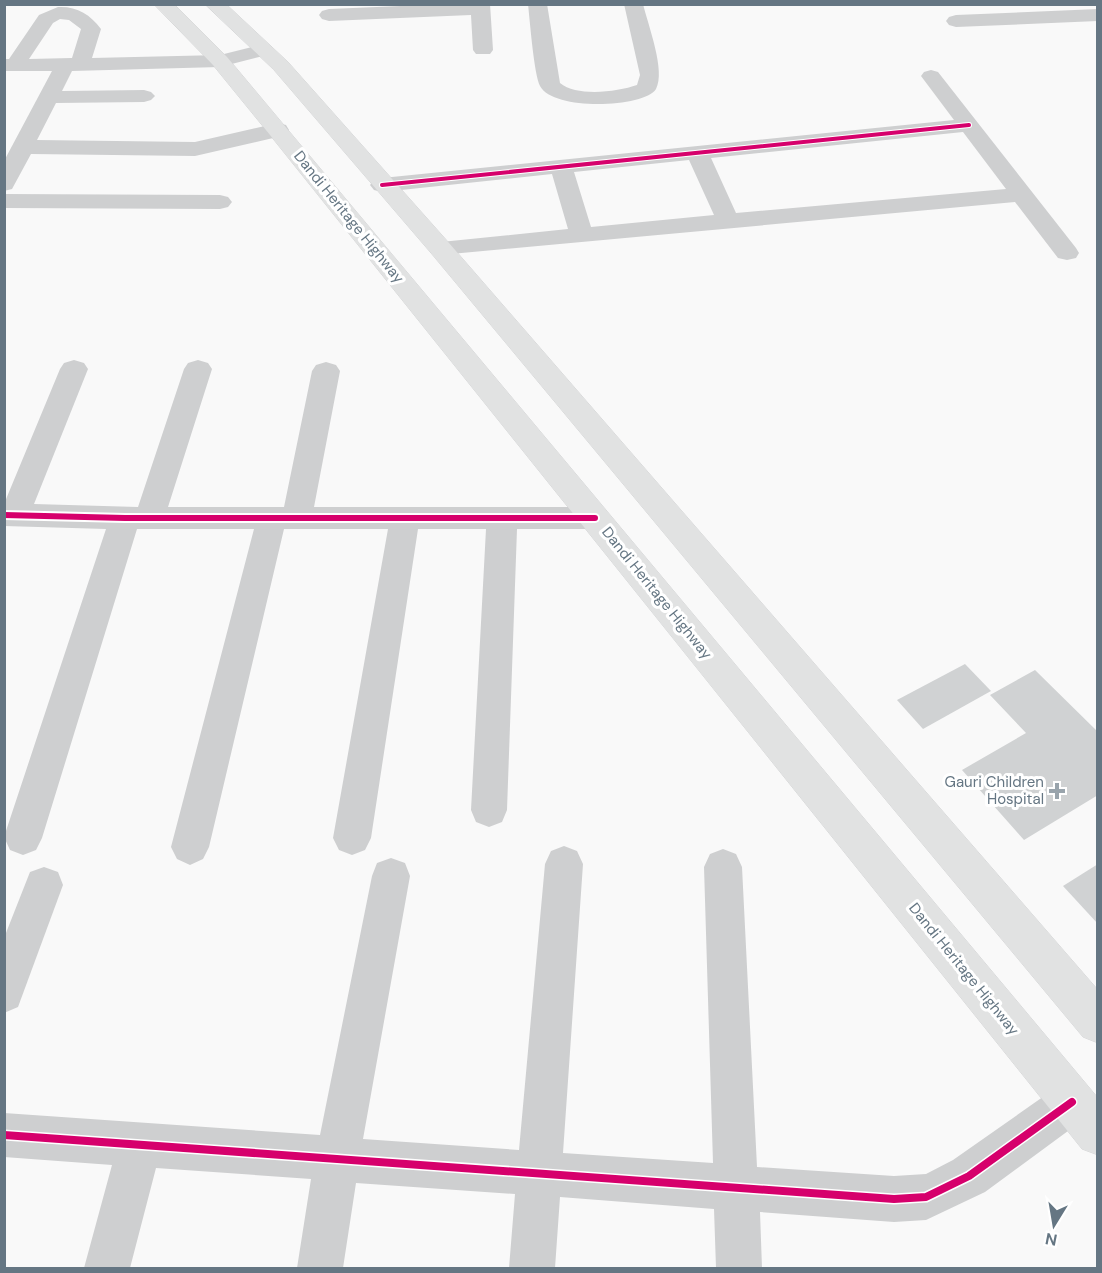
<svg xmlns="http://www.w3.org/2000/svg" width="1102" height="1273" font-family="'DM Sans',sans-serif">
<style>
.building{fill:#d0d2d3}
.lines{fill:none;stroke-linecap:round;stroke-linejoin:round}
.major-casing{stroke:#d5d6d7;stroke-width:1}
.minor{fill:#cecfd0;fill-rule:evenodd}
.major{fill:#e1e2e2;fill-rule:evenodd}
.cycleway-far2-casing{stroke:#fff;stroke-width:6}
.cycleway-far1-casing{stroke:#fff;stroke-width:10}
.cycleway-casing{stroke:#fff;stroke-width:11}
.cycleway-far2{stroke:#d6006c;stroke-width:4}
.cycleway-far1{stroke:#d6006c;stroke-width:6}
.cycleway{stroke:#d6006c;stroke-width:8}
.poi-dot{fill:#99a4ac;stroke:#fff;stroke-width:2}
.labels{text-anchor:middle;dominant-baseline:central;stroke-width:6;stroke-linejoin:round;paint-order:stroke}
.street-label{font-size:15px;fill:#657683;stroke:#fff}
.poi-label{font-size:15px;fill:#657683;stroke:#fff;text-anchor:end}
</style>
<rect width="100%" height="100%" fill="#f9f9f9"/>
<g class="building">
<polygon points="965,664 991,691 923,729 897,700"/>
<polygon points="1035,670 1098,732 1098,795 1024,840 962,770 1026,733 990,695"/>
<polygon points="1098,864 1098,924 1063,886"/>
</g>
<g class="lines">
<g class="major-casing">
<g id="major">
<polygon points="154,4 174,4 227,57 1098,1098 1098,1155 1082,1149 270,135 213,65"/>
<polygon points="205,4 226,4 288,62 449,243 1098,990 1098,1043 1083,1037 431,253 274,70"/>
</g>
</g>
<g class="minor">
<polygon points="448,4 490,4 493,50 490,54 476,54 473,50 471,15 329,21 322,19 319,15 322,11 329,9"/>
<path d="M528,4H547L560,83C577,97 617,92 637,85L640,75L624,4H643C648,25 666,71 656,89C646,107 554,112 540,86C534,74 530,22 528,4Z"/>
<path d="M58,7C76,6 90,14 101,29L92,58L220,55L264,44L271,46L274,50L271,54L220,67L72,71L62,91L144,90L151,92L155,96L151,100L144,102L56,103L37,140L195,142L278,123L286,125L289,130L286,135L195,156L31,154L12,189L4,191V161L52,71H4V59H9L39,15ZM60,19L69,20L81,29L72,58L29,59L53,23Z"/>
<polygon points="1098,9 1098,21 956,27 949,25 946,21 949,17 956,15"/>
<path d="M931,70L938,72L1076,248L1079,253L1076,258L1067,260L1058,258L1015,202L440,255L431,253L428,248L431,243L568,229L552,174L382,192L374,190L370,185L374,180L382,178L954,120L921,76L924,72ZM963,132L1006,189L736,213L711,158ZM689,160L714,215L591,227L574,172Z"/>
<polygon points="4,194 220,195 228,197 232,202 228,207 220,209 4,208"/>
<polygon points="74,360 84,363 88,369 34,504 138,507 184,369 188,363 198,360 208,363 212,369 168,507 284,507 312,371 316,365 326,362 336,365 340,371 314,507 595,507 606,510 610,518 606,526 595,529 517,529 507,810 502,822 489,827 476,822 471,810 486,529 418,529 371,838 365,850 352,855 339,850 333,838 388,529 284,529 209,847 203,859 190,865 177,859 171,847 254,529 137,529 42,838 36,850 23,855 10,850 4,837 106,529 4,526 4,504 60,369 64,363"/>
<polygon points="564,846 577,851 583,864 563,1153 713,1163 704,867 710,854 723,849 736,854 742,867 757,1167 894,1176 926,1174 953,1160 1057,1087 1072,1080 1087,1087 1094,1102 1087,1117 985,1192 926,1220 894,1222 760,1212 762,1268 716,1268 714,1209 560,1197 555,1268 509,1268 515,1194 356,1183 343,1268 297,1268 311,1179 156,1168 130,1268 84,1268 112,1165 4,1157 4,1113 320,1135 372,876 377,863 391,858 405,863 410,876 363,1139 519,1150 545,864 551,851"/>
<polygon points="44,867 58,872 63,885 18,1007 4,1013 4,938 30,872"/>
</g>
<use href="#major" class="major"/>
<g class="cycleway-far2-casing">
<polyline id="cycleway-far2" points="382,185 969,125"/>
</g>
<g class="cycleway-far1-casing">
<polyline id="cycleway-far1" points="4,515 125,518 595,518"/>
</g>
<g class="cycleway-casing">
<polyline id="cycleway" points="4,1135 894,1199 926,1197 969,1176 1072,1102"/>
</g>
<use href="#cycleway-far2" class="cycleway-far2"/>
<use href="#cycleway-far1" class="cycleway-far1"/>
<use href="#cycleway" class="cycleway"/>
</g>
<path class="poi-dot" d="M1054 782h6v6h6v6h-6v6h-6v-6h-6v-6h6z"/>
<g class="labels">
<g class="street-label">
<text transform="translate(349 217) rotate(51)">Dandi Heritage Highway</text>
<text transform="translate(657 593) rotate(51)">Dandi Heritage Highway</text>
<text transform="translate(964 969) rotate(51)">Dandi Heritage Highway</text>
</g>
<g class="poi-label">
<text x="1044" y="782">Gauri Children<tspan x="1044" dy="17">Hospital</tspan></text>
</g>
</g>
<rect width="1102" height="1273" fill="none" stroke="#657683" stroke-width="12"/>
<g transform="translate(1054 1225) rotate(191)" stroke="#ffffff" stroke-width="4.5" paint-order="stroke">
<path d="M0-4.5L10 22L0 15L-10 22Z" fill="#657683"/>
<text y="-9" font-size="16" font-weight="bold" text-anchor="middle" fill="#657683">N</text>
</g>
</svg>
